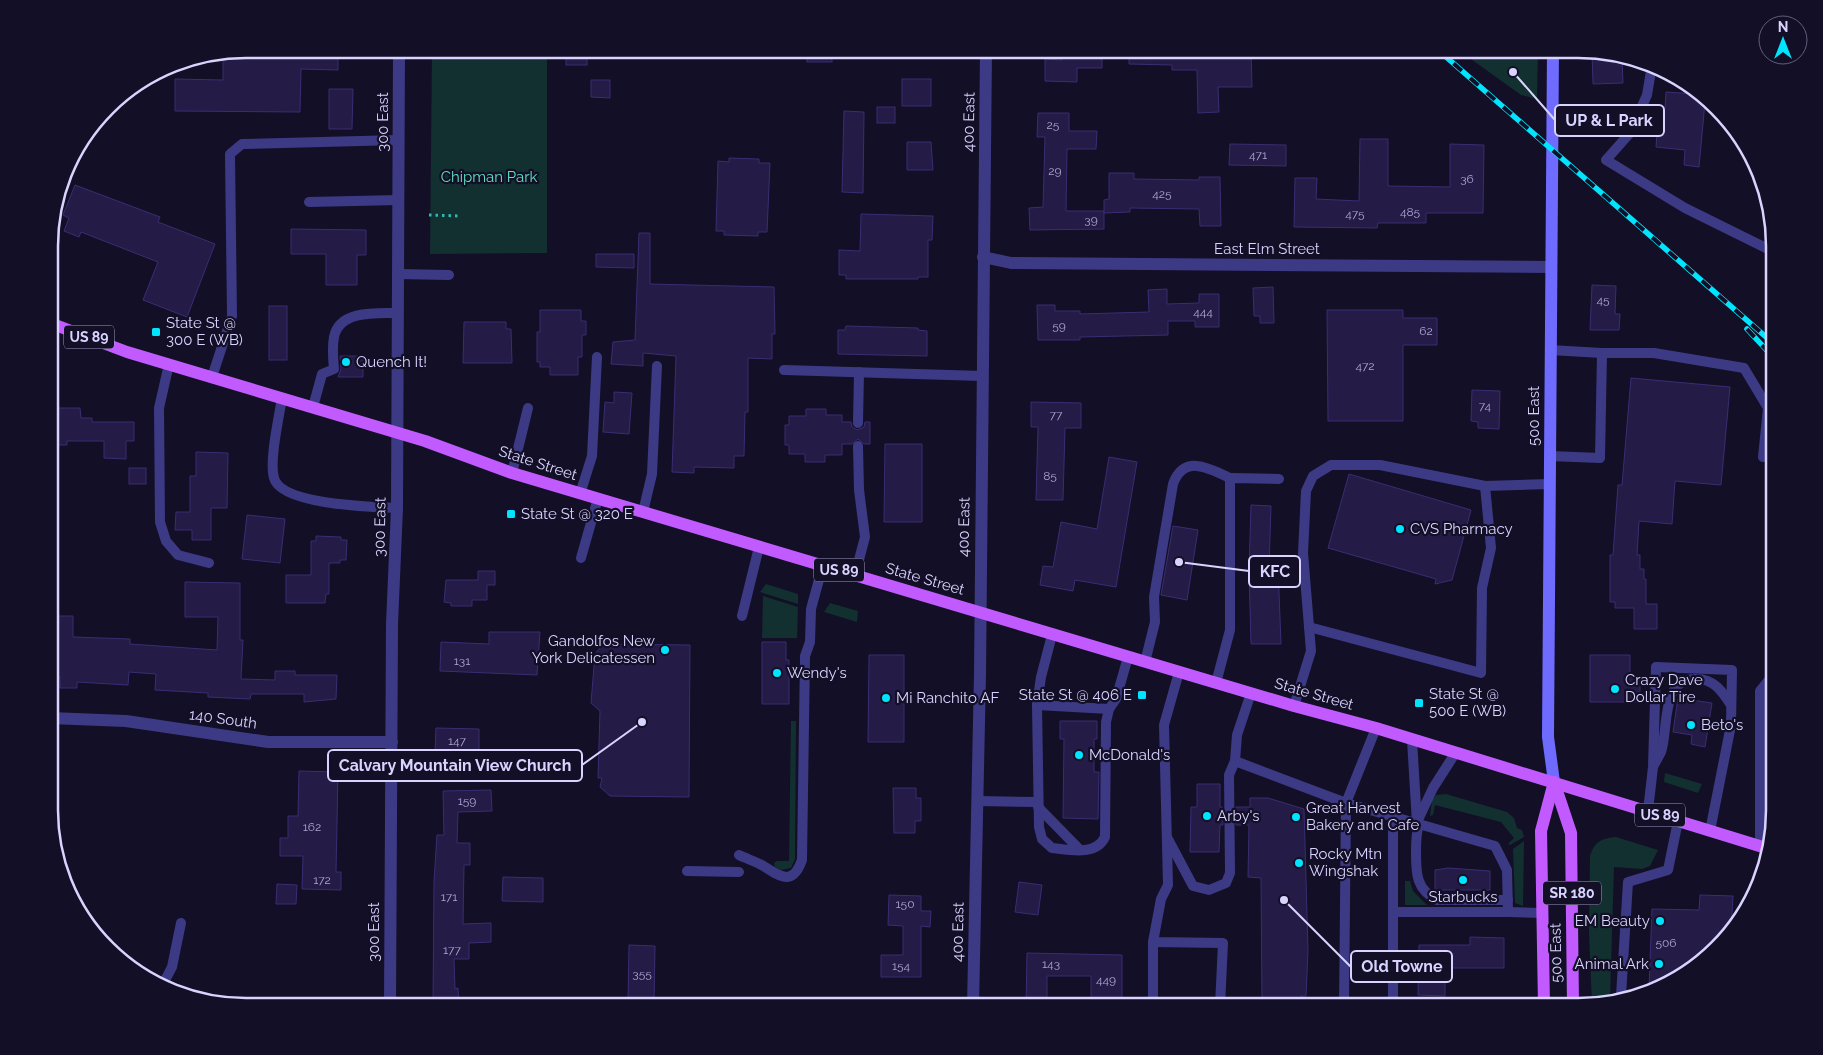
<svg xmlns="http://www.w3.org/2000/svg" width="1823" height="1055" font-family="Raleway,sans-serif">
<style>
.green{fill:#12302f}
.building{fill:#241b47;stroke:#3b2d73}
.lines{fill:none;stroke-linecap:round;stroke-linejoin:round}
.path{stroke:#2fb8b0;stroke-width:3;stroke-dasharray:2.5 4;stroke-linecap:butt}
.lane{stroke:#3d3a85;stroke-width:10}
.street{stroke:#3d3a85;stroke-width:12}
.secondary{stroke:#6f6bff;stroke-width:12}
.primary{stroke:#c25bff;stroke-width:12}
.rail-casing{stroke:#00e5ff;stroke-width:5.5}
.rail{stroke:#130f26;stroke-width:4;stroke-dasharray:11;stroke-linecap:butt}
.poi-dot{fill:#00e5ff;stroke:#130f26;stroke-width:2}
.labels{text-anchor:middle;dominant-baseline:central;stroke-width:4.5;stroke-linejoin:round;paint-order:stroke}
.number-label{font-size:12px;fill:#aca6d1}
.shield{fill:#130f26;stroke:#9e99be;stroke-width:1}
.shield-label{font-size:14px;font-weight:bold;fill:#d9d4ff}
.street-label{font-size:15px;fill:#d9d4ff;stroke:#130f26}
.park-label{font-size:15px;fill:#5fe0c0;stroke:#130f26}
.poi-label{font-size:15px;fill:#d9d4ff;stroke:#130f26;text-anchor:start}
.rim{fill:none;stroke:#d9d4ff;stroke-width:2.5}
.leader{fill:none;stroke:#d9d4ff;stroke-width:2}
.callout-dot{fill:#d9d4ff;stroke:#130f26;stroke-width:2}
.callout{fill:#130f26;stroke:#d9d4ff;stroke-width:2}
.callout-label{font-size:16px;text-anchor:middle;font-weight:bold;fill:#d9d4ff}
</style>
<rect width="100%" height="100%" fill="#130f26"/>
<g class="green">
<polygon points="432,49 547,49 547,253 430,254"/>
<polygon points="1457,49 1538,49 1537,99 1521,95"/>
<polygon points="766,584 798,594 798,604 760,592"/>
<polygon points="763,596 798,607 797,638 762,638"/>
<polygon points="830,603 858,611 857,622 824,612"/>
<polygon points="791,721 796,721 795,859 791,868 781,870 775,867 774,863 777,861 789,861"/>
<polygon points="1665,773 1702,784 1698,793 1664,782"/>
<polygon points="1446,794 1507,812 1514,818 1517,828 1522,830 1524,837 1510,845 1508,844 1514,838 1501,822 1435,805 1433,815 1430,816 1432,800 1436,795"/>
<path d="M1616,837L1658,850L1650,866L1642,869L1614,867L1610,1000L1592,1005L1589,933L1590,856C1594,842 1602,838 1616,837Z"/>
<polygon points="1524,841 1523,906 1515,903 1513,849"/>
<polygon points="1405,881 1410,881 1413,891 1427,905 1405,905"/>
</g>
<g class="building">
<polygon points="246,49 338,49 338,70 301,69 300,112 175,111 175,79 223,80 223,53"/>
<rect x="566" y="49" width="21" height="16"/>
<rect x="807" y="49" width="25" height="13"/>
<polygon points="1062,49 1102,49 1102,68 1077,68 1077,82 1045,81 1045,59 1062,60"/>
<polygon points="1129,49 1251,49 1252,87 1218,87 1219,112 1198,113 1197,70 1172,70 1172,65 1129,64"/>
<polygon points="1592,51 1620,54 1620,59 1622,59 1623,83 1593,84"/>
<rect x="902" y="79" width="29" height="27"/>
<polygon points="591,80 610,80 610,98 591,97"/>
<polygon points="329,89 353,89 352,129 329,129"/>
<polygon points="1666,92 1696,94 1705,102 1699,167 1684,165 1685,150 1656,147 1659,107 1665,108"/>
<rect x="877" y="107" width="18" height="16"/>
<polygon points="844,111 864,112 863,193 842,192"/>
<polygon points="1038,113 1069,113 1069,131 1097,131 1096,149 1067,149 1066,211 1104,211 1104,229 1030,230 1029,208 1043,207 1045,137 1037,137"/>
<polygon points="1360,139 1388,139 1388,186 1450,187 1450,144 1484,145 1483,213 1426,213 1426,223 1378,223 1377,228 1294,227 1295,178 1317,178 1316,199 1359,201"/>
<polygon points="907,142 931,142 933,170 907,170"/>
<polygon points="1230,144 1286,145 1286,166 1229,165"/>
<polygon points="729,158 759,159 759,163 770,163 767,232 758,232 758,236 724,235 724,231 716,231 718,161 729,162"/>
<polygon points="1109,173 1134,173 1134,179 1199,180 1199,177 1220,177 1221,226 1200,226 1199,209 1130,208 1130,212 1104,213 1104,200 1109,199"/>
<polygon points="75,185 160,217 158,222 215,244 187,317 143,300 158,262 81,232 79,237 64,231 69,218 63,215"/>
<polygon points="861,214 933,216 932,240 928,240 928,277 918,277 918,279 846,279 846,275 839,275 839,250 860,251"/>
<polygon points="291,229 366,230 366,255 357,255 357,285 326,285 326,254 291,254"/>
<polygon points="639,233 650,233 650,284 774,287 775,334 772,334 772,359 748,358 748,412 745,412 744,456 734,456 734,468 694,467 694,473 672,472 676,356 643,353 643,366 611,364 613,342 635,340"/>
<polygon points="596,254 634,254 634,268 596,267"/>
<polygon points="1592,285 1616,286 1615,314 1620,314 1619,330 1590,330"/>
<polygon points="1273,287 1274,323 1260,323 1260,316 1254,316 1253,288"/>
<polygon points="1167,289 1167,304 1199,303 1199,294 1219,294 1219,327 1195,327 1195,321 1168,321 1168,335 1080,337 1080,340 1038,340 1037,305 1055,305 1055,311 1080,311 1080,314 1149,312 1148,290"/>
<rect x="269" y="306" width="18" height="54"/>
<polygon points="540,310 581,310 581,321 586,321 586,335 582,335 582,357 578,357 578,375 550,375 550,367 540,367 540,362 537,362 537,332 540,332"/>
<polygon points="1327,310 1403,310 1403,318 1437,318 1437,345 1403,345 1403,421 1328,421"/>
<polygon points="464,322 506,322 506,329 511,329 512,363 463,363"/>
<polygon points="846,326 918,328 918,330 927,331 927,356 838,354 838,330 845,330"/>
<polygon points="340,356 363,356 363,377 338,377 341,369"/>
<polygon points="1631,378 1730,387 1721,485 1675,481 1672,524 1639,521 1637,555 1640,555 1640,569 1644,569 1644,579 1646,579 1646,604 1657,604 1657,629 1634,629 1634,608 1615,608 1615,602 1610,602 1610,555 1613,555 1618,485 1622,485"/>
<polygon points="1472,390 1500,391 1499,429 1478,428 1478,422 1471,421"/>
<polygon points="614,392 632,393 629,434 603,432 605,402 614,403"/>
<polygon points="1031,402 1081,403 1081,428 1065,428 1063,500 1036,500 1038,427 1031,427"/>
<polygon points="57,408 80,408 81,418 92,418 92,422 134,422 134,441 126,441 126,459 104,458 104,441 67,441 67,445 53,445 53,426 55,426"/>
<polygon points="806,409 826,409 826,415 842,415 842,422 851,422 852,427 857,430 864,427 865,422 870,422 870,444 864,444 858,439 852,444 842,444 842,455 825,455 825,462 805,462 805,454 789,454 789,445 785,445 785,425 789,425 789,416 806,416"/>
<polygon points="885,444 922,444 922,522 884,522"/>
<polygon points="196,452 228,453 227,508 211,508 211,540 192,540 192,530 175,530 176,512 190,512 190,476 196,476"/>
<polygon points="1109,457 1137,462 1116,587 1075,580 1073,591 1040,585 1043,566 1053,567 1061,522 1097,529"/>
<rect x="129" y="468" width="17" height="16"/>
<polygon points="1349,474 1471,510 1452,580 1435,584 1436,579 1328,548"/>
<polygon points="1251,505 1271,506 1269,568 1278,567 1281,644 1251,644 1249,571"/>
<polygon points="247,515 285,519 280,563 242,559"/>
<polygon points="1173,526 1198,530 1187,600 1161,595"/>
<polygon points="316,536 341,537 341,540 347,540 346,560 340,560 340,563 329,563 329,594 326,594 325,603 286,603 286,575 311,575 311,541 316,541"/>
<polygon points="478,571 495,571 495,585 487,585 487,600 472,600 472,606 451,606 451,603 444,602 446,580 478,580"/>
<polygon points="185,582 240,583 240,640 243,640 241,679 275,680 275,671 295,671 295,675 337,675 336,699 304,702 304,694 251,694 250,699 208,697 208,693 155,690 156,674 129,672 128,685 77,682 77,688 60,688 60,677 50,677 50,616 73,616 73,637 130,639 130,644 217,650 218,617 185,617"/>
<polygon points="489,632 540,632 537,675 440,671 441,642 489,644"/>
<polygon points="762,642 786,642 786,660 789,660 789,704 762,704"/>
<polygon points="603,644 690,645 689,797 610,796 600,787 602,778 598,778 600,711 591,703 595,654"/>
<polygon points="869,655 904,655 904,742 868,742"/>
<polygon points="1590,655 1630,655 1630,676 1640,676 1640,702 1590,702"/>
<polygon points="1678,698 1712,703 1705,747 1691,744 1692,735 1673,732"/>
<polygon points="1060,721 1097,721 1097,739 1094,739 1094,772 1099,772 1098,819 1063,818 1064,739 1060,739"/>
<polygon points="436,728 479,729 479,755 435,754"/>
<polygon points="299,771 338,772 336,872 341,872 341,890 302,889 303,856 280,856 280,838 288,838 288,816 298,816"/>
<polygon points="1197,784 1220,784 1220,807 1222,807 1223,825 1220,825 1219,852 1190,852 1191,807 1197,807"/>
<polygon points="893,788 916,788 916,798 921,798 921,821 915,821 915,833 894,833"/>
<polygon points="491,790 492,811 458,812 457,843 470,843 470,865 464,865 463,924 491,923 491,942 469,943 469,959 454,959 455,989 458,988 459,1006 433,1006 434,881 437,835 444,835 443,791"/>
<polygon points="1250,798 1268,798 1304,809 1308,951 1306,996 1301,996 1301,1006 1262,1006 1261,878 1248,877 1249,825 1236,825 1236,807 1250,807"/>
<polygon points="1448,868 1490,871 1490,890 1435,890 1435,870"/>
<polygon points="503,877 543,878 543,902 502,901"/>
<polygon points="1019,882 1042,885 1038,915 1015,912"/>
<polygon points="277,884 297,885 296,904 276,904"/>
<polygon points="889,895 921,896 921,911 931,911 930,927 921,926 921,977 881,977 881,955 903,955 903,926 888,925"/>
<polygon points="1700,895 1733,896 1731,930 1717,948 1676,980 1649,988 1652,909 1699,910"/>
<polygon points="1470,937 1504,938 1504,968 1445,968 1445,996 1418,995 1419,945 1470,945"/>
<polygon points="629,945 655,946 654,1003 628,1002"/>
<polygon points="1027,953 1122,955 1122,1006 1091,1006 1091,976 1047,976 1047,1006 1026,1006"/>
</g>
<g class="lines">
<polyline class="path" points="429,215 461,216"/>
<g class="lane">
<polyline points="1652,65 1647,95 1630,133 1606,160 1685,208 1774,252"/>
<polyline points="64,175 71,156"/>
<polyline points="309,202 398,200"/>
<polyline points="398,274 449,275"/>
<polyline points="1602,353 1654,353 1744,368 1768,408 1763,457"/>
<polyline points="169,364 159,408 160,522 166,541 178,555 209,563"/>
<polyline points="784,370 982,376"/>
<polyline points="212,377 232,316 230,154 242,144 399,140"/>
<path d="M282,398C279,417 269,461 274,478C281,505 374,507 397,508"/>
<path d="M313,407L322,374L334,369C333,359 332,347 334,337C339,310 377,313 398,313"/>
<polyline points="858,423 859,372"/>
<polyline points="1550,456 1600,458 1602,353 1550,350"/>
<polyline points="512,473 528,408"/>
<polyline points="580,494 592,456 597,357"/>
<polyline points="643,512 652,474 657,366"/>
<polyline points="581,558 598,498"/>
<polyline points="855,575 865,537 859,490 858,446"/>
<polyline points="742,616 759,547"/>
<polyline points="1309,627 1481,673 1482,588 1491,548 1485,486"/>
<path d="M1052,635L1041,677L1037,705L1039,827L1042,839L1052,848C1070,850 1096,856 1105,837L1106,722L1109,709L1116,699L1128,657"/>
<path d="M1145,662L1155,622L1154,597L1173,484C1184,454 1209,468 1230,478"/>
<polyline points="1179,672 1164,725 1168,885 1161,899 1153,942 1223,943 1220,1006"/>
<polyline points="1216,683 1230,630 1230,478 1279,479"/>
<polyline points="1037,705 1109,709"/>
<polyline points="1294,706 1311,651 1303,553 1306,491 1313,476 1331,465 1380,465 1485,486 1550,484"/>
<polyline points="1412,740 1417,823"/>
<polyline points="1235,761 1346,803 1495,846 1507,870 1508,912 1541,913"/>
<path d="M1654,765C1656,761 1659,756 1661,752C1669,729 1660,678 1696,679C1714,679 1722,691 1731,705"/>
<polyline points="977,801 1038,802"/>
<polyline points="1038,807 1080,850"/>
<polyline points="1648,811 1653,767 1656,667 1732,670 1731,725 1710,831"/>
<polyline points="1418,820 1433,788 1456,752"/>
<path d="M1419,824C1416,833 1416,842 1416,852C1416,874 1416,889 1437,900H1508"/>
<polyline points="1168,839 1193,886 1209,890 1226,883 1230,873 1229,775 1235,761 1237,735 1251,693"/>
<polyline points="1760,846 1760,691 1774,674"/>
<path d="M739,855C747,859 758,862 765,867C782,878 793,885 802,860L805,656L810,642L811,609L823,565"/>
<polyline points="687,871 739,872"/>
<polyline points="1393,912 1508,912"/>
<polyline points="162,986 172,967 181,923"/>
<polyline points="1621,996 1628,882 1668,870 1678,821"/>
<polyline points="1153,1006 1153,942"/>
<polyline points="1344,1006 1346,803 1376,728"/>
<polyline points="1393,1006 1393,817"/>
</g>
<g class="street">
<polyline points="983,257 1011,263 1551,267"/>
<polyline points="50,718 126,721 268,742 392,742"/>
<polyline points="390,1006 392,624 397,508 399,49"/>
<polyline points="973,1006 980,674 986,49"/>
</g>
<polyline class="secondary" points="1553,49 1548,737 1554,782"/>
<g class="primary">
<polyline points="50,323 127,352 425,441 512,473 1294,706 1376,728 1766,848"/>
<polyline points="1554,782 1571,833 1573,1006"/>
<polyline points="1544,1006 1541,831 1554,782"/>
</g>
<g class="rail-casing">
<g id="rail">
<polyline points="1437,49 1774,344"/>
<polyline points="1747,329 1774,358"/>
</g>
</g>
<use href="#rail" class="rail"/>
</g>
<g class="poi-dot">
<rect x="151" y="327" width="10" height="10" rx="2.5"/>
<circle cx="346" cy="362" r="5"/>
<rect x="506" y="509" width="10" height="10" rx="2.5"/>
<circle cx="1400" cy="529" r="5"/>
<circle cx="665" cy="650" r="5"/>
<circle cx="777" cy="673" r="5"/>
<circle cx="1615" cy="689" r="5"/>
<rect x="1137" y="690" width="10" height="10" rx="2.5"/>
<circle cx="886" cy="698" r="5"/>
<rect x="1414" y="698" width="10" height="10" rx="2.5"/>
<circle cx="1691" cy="725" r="5"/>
<circle cx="1079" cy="755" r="5"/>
<circle cx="1207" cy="816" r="5"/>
<circle cx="1296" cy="817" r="5"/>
<circle cx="1299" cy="863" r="5"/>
<circle cx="1463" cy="880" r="5"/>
<circle cx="1660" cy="921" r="5"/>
<circle cx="1659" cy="964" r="5"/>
</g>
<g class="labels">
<g class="number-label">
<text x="1053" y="125">25</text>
<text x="1258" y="155">471</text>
<text x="1055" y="171">29</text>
<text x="1467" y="179">36</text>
<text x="1162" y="194">425</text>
<text x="1410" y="212">485</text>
<text x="1355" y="214">475</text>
<text x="1091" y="220">39</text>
<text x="1603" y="300">45</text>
<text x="1203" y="312">444</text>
<text x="1059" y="326">59</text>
<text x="1426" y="331">62</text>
<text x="1365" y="366">472</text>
<text x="1485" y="406">74</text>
<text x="1056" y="415">77</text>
<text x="1050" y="476">85</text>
<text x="462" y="661">131</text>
<text x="457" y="741">147</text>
<text x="467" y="801">159</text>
<text x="312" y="827">162</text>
<text x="322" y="880">172</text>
<text x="449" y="897">171</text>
<text x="905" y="904">150</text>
<text x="1666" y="943">506</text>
<text x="452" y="950">177</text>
<text x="1051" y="964">143</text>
<text x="901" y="966">154</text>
<text x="642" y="974">355</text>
<text x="1106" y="980">449</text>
</g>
<g class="shield">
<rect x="64" y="325.5" width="50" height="23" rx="4"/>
<rect x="814" y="558.5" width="50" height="23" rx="4"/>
<rect x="1635" y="803.5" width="50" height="23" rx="4"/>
<rect x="1543" y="881.5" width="58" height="23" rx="4"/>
</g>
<g class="shield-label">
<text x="89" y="337">US 89</text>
<text x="839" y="570">US 89</text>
<text x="1660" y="815">US 89</text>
<text x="1572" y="893">SR 180</text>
</g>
<g class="street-label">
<text transform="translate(383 122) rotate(-90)">300 East</text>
<text transform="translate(969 122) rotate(-89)">400 East</text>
<text x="1267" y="249">East Elm Street</text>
<text transform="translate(1534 416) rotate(-90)">500 East</text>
<text transform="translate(538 463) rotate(18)">State Street</text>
<text transform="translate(380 527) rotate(-89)">300 East</text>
<text transform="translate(964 527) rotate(-89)">400 East</text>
<text transform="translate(925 579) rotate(16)">State Street</text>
<text transform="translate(1314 694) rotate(16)">State Street</text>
<text transform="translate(223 719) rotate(8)">140 South</text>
<text transform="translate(374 932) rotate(-90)">300 East</text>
<text transform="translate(958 932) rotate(-89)">400 East</text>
<text transform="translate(1556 953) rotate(-91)">500 East</text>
</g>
<g class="park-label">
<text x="489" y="177">Chipman Park</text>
</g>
<g class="poi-label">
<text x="166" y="323">State St @<tspan x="166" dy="17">300 E (WB)</tspan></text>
<text x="356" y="362">Quench It!</text>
<text x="521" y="514">State St @ 320 E</text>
<text x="1410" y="529">CVS Pharmacy</text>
<text x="655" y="641" text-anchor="end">Gandolfos New<tspan x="655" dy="17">York Delicatessen</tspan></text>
<text x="787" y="673">Wendy's</text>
<text x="1625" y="680">Crazy Dave<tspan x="1625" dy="17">Dollar Tire</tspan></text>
<text x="1429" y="694">State St @<tspan x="1429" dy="17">500 E (WB)</tspan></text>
<text x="1132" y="695" text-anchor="end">State St @ 406 E</text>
<text x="896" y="698">Mi Ranchito AF</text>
<text x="1701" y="725">Beto's</text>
<text x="1089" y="755">McDonald's</text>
<text x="1306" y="808">Great Harvest<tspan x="1306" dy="17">Bakery and Cafe</tspan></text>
<text x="1217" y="816">Arby's</text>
<text x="1309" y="854">Rocky Mtn<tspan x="1309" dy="17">Wingshak</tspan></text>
<text x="1463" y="897" text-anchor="middle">Starbucks</text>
<text x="1650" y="921" text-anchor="end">EM Beauty</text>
<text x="1649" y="964" text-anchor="end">Animal Ark</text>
</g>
</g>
<path d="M0 0H1823V1055H0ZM246 58H1578A188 188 0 0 1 1766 246V810A188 188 0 0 1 1578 998H246A188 188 0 0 1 58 810V246A188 188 0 0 1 246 58Z" fill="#130f26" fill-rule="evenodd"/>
<path class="rim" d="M246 58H1578A188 188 0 0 1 1766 246V810A188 188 0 0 1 1578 998H246A188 188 0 0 1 58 810V246A188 188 0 0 1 246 58Z"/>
<path class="leader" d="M1513 72L1555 120M1179 562L1249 571M642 722L582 765M1284 900L1351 967"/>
<g class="callout-dot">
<circle cx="1513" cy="72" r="5"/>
<circle cx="1179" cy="562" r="5"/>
<circle cx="642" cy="722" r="5"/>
<circle cx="1284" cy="900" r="5"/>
</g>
<g class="callout">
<rect x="1555" y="105" width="109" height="31" rx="5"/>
<rect x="1249" y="556" width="51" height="31" rx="5"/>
<rect x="328" y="750" width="254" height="31" rx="5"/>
<rect x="1351" y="951" width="101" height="31" rx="5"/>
</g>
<g class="callout-label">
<text x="1609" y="126">UP &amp; L Park</text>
<text x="1275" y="577">KFC</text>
<text x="455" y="771">Calvary Mountain View Church</text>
<text x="1402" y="972">Old Towne</text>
</g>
<g transform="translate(1783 40)"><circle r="24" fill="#130f26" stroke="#625e7d"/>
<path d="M0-4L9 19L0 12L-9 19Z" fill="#00e5ff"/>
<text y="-8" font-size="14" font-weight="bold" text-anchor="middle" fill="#d9d4ff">N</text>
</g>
</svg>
